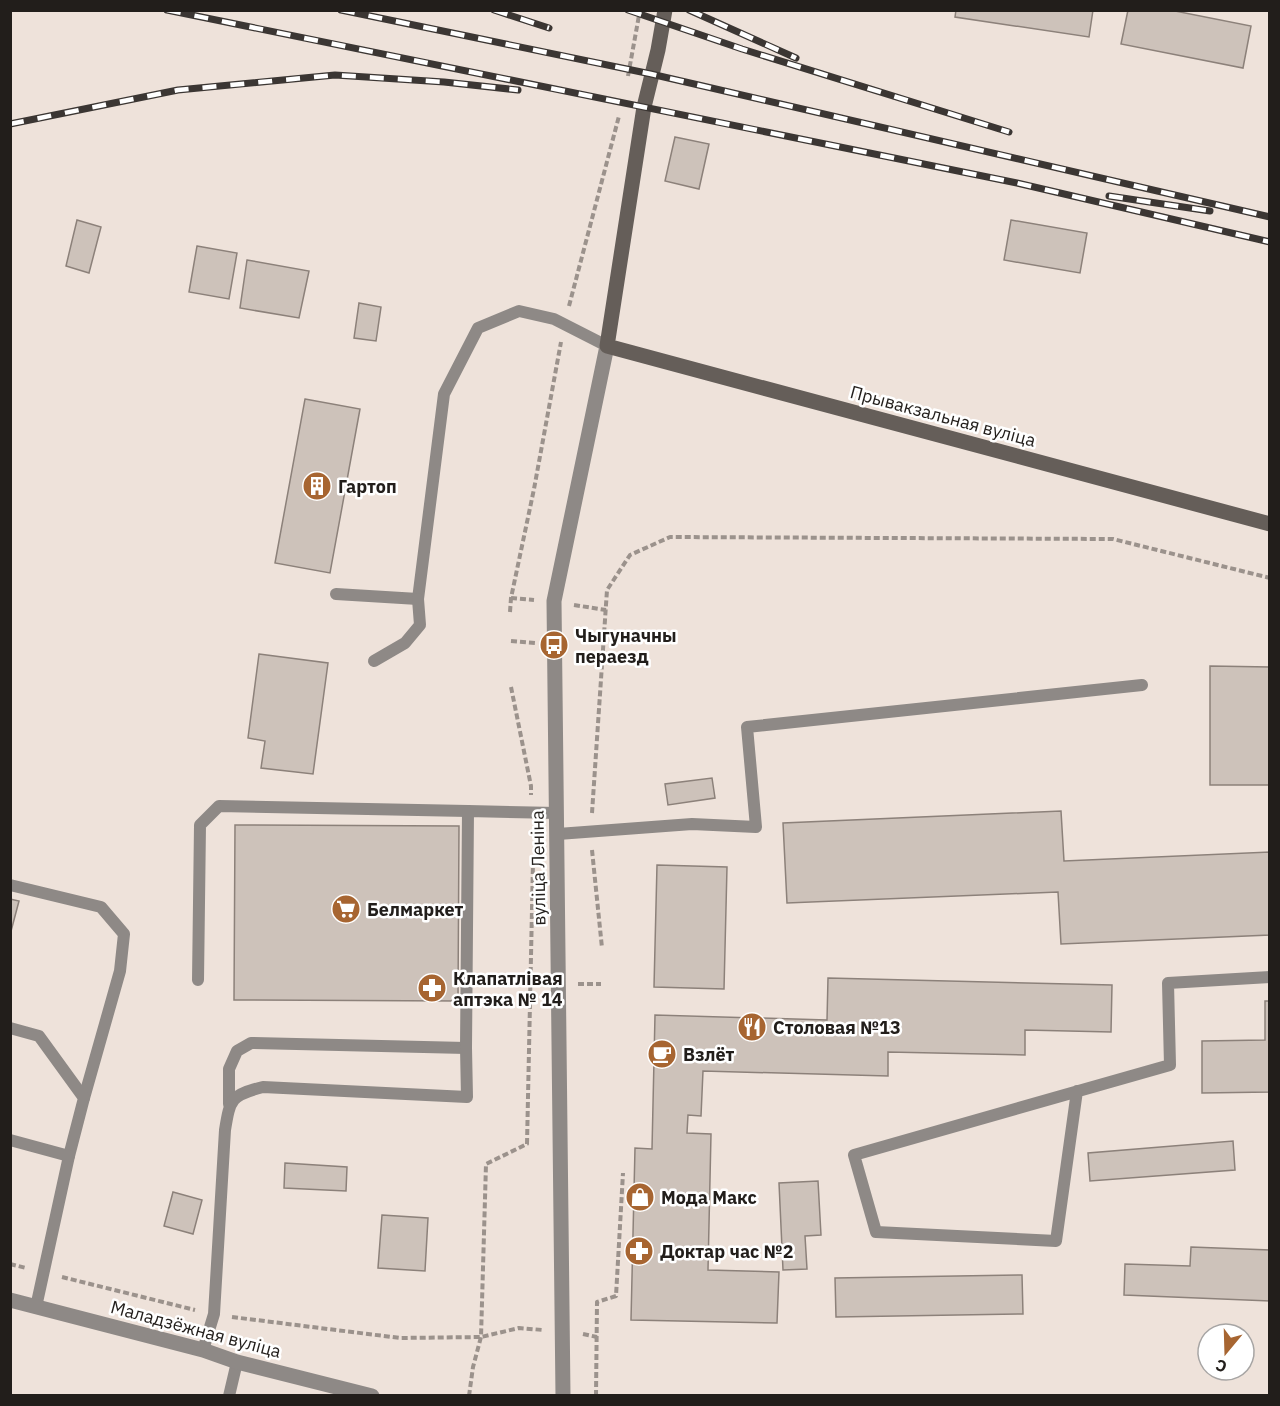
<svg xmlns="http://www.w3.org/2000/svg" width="1280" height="1406" font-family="'IBM Plex Sans',sans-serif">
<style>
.building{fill:#cdc2ba;stroke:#8c817a;stroke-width:1.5}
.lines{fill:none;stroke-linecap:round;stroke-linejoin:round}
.path{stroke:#9b928c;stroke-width:4;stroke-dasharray:6 3;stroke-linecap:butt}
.service{stroke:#8e8986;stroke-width:12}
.tertiary{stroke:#8e8986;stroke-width:15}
.secondary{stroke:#655e59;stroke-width:15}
.rail-casing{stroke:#3b3633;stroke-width:7}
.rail{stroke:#fff;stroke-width:4.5;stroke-dasharray:14;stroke-linecap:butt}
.labels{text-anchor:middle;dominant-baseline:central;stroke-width:5;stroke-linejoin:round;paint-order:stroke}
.street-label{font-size:18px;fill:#221e1b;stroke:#fff}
.poi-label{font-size:18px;font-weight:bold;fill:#221e1b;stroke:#fff;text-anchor:start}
</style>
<rect width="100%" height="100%" fill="#eee2da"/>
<g class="building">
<polygon points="956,10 1093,10 1089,37 955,17"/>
<polygon points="1128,10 1170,10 1251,26 1243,68 1121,44"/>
<polygon points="675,137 709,144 699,189 665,181"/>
<polygon points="77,220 101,227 89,273 66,266"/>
<polygon points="1011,220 1087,233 1080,273 1004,260"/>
<polygon points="197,246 237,253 229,299 189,292"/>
<polygon points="247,260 309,271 299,318 240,308"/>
<polygon points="359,303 381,307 376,341 354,338"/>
<polygon points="305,399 360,409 330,573 275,563"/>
<polygon points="259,654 328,663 313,774 261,768 265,741 248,738"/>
<polygon points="1210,666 1270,667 1270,785 1210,785"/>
<polygon points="712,778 715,798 668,805 665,784"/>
<polygon points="1061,811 1064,861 1270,852 1270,935 1061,944 1058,892 787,903 783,823"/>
<polygon points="235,825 459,826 458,1001 234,1000"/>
<polygon points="657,865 727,867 724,989 654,987"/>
<polygon points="10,899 19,901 10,935"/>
<polygon points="828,978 1112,985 1111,1032 1025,1030 1025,1055 888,1052 888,1076 703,1071 701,1116 688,1115 687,1133 711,1134 708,1270 779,1272 777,1323 631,1320 635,1148 652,1149 655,1015 827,1020"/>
<polygon points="1265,1001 1270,1001 1270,1092 1202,1093 1202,1041 1265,1040"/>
<polygon points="1233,1141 1235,1170 1090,1181 1088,1153"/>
<polygon points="285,1163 347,1167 346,1191 284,1188"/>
<polygon points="818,1181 821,1235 805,1236 807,1269 783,1270 779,1183"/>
<polygon points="173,1192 202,1200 193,1234 164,1226"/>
<polygon points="382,1215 428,1218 425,1271 378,1268"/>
<polygon points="1191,1247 1270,1250 1270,1301 1124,1295 1125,1264 1190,1266"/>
<polygon points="1022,1275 1023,1314 836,1317 835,1278"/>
</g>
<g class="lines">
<g class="path">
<polyline points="628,76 640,10"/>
<polyline points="569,306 619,116"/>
<polyline points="511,598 534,600"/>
<polyline points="574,605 606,610"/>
<polyline points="510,612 511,598 534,489 561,342"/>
<polyline points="511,641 535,643"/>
<polyline points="511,687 531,786 531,795"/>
<polyline points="592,813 607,590 630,555 670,537 1113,539 1270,578"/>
<polyline points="592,850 602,948"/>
<polyline points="578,984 601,984"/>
<polyline points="10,1264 26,1268"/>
<polyline points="62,1277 195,1310"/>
<polyline points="232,1317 400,1338 481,1337 519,1328 543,1330"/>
<polyline points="583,1334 597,1337"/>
<polyline points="469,1396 473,1367 481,1337 486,1164 527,1144 533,862"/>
<polyline points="596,1396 597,1302 616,1296 623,1173"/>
</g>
<g class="service">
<polyline points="336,594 418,599 444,394 478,328 519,311 554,319 607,346"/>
<polyline points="374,661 405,643 420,625 418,599"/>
<polyline points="558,834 692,824 756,827 747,727 1142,685"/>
<polyline points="10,885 101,907 124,934 120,971 84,1098"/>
<polyline points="198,980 200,825 219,806 468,811"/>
<polyline points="10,1028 39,1036 84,1098 69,1156 36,1307"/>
<polyline points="1077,1091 1056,1241 876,1232 854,1155 1170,1065 1168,983 1270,977"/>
<polyline points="229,1104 229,1069 237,1051 251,1043 466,1048"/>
<polyline points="10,1140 69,1156"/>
<path d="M203,1350L214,1314L225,1130C230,1099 231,1095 263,1087L467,1097L466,1048L468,811L557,813"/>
<polyline points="229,1396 237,1362"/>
</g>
<g class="tertiary">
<polyline points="10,1300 203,1350 237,1362 372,1396"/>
<polyline points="563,1396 554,601 607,346"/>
</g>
<polyline class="secondary" points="665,10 658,50 644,107 607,346 1270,524"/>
<g class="rail-casing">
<g id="rail">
<polyline points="167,10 1017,183 1270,242"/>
<polyline points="341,10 651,74 1270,217"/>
<polyline points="494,10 549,28"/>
<polyline points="628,10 742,49 1009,132"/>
<polyline points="689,10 796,58"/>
<polyline points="10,124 178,90 335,75 444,82 518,90"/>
<polyline points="1109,196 1210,211"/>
</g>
</g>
<use href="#rail" class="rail"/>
</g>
<defs>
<g id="building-disc" transform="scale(1.5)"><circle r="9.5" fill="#a76531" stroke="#fff"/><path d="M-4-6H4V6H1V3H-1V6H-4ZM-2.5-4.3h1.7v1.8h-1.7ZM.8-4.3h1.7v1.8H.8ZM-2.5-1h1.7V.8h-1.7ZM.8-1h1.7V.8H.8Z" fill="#fff"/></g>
<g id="bus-disc" transform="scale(1.5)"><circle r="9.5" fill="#a76531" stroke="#fff"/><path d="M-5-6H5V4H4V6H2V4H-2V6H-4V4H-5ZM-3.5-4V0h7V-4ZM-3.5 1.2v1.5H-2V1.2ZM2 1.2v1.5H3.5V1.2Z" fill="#fff"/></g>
<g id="supermarket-disc" transform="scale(1.5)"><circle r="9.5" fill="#a76531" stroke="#fff"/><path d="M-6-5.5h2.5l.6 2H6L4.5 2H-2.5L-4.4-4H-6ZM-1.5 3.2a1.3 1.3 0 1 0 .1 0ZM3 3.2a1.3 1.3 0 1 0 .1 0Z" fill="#fff"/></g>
<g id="pharmacy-disc" transform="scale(1.5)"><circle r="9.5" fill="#a76531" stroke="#fff"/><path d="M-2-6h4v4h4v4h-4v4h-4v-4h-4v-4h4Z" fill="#fff"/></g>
<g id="restaurant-disc" transform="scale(1.5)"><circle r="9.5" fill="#a76531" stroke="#fff"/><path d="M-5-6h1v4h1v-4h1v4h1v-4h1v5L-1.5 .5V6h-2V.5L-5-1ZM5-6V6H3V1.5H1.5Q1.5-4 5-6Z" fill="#fff"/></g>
<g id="cafe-disc" transform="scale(1.5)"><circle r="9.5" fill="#a76531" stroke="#fff"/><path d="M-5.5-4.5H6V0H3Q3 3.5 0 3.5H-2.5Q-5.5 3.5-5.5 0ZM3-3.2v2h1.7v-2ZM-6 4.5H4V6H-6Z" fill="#fff"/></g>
<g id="shop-disc" transform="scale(1.5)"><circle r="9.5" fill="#a76531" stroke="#fff"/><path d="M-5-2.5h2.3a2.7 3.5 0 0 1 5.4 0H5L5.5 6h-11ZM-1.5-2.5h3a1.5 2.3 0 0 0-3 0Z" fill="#fff"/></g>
</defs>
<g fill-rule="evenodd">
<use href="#building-disc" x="317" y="486"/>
<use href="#bus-disc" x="554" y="645"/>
<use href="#supermarket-disc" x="346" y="909"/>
<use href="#pharmacy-disc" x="432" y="988"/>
<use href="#restaurant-disc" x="752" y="1027"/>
<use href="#cafe-disc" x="662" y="1054"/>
<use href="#shop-disc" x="640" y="1197"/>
<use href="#pharmacy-disc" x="639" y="1251"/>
</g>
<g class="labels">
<g class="street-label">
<text transform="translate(943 416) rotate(15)">Прывакзальная вуліца</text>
<text transform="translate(538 868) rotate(-91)">вуліца Леніна</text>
<text transform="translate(196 1329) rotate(15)">Маладзёжная вуліца</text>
</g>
<g class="poi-label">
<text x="338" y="486">Гартоп</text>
<text x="575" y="635">Чыгуначны<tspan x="575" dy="21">пераезд</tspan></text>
<text x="367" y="909">Белмаркет</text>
<text x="453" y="978">Клапатлівая<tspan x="453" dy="21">аптэка № 14</tspan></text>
<text x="773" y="1027">Столовая №13</text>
<text x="683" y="1054">Взлёт</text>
<text x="661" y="1197">Мода Макс</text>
<text x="660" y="1251">Доктар час №2</text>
</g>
</g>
<rect width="1280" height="1406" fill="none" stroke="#221e1b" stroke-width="24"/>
<g transform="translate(1226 1352) rotate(199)"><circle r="28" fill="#ffffff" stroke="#a7a5a4" stroke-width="1.5"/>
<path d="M0-4.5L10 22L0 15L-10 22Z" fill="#a76531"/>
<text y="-9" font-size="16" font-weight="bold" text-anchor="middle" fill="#221e1b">С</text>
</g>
</svg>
